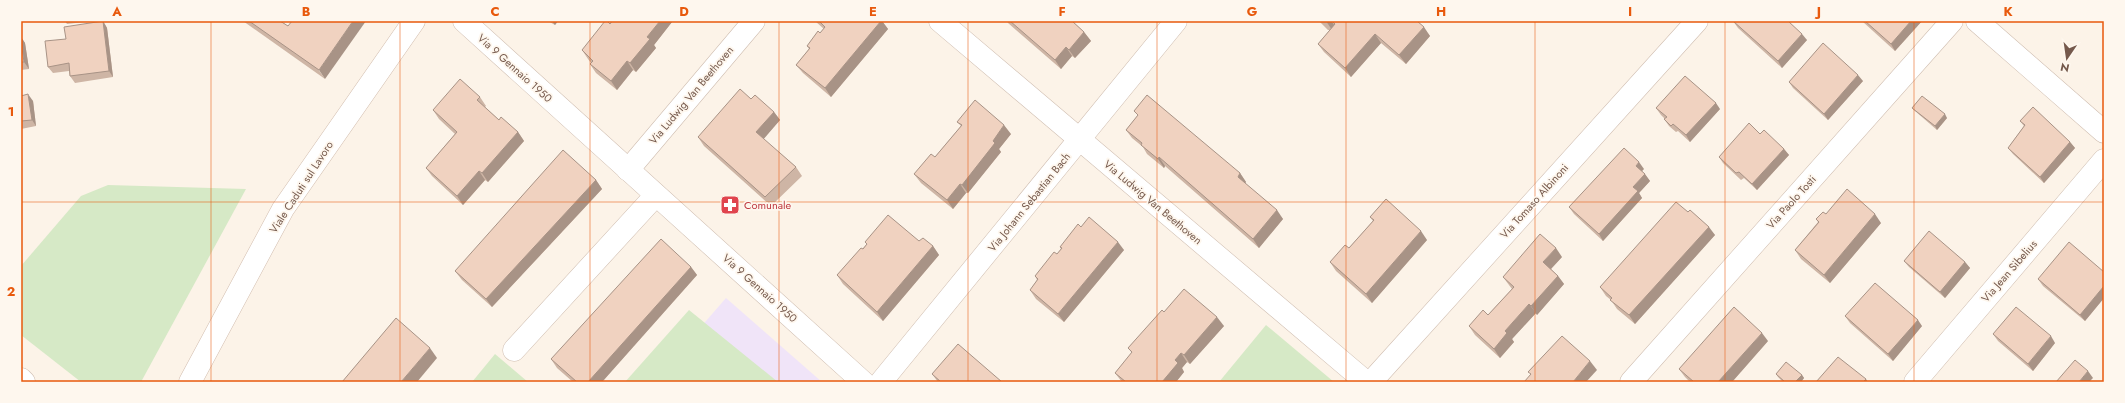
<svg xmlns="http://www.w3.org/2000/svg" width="2125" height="403" font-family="Jost,sans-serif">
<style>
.education{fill:#f0e4f8}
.green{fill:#d6e9c6}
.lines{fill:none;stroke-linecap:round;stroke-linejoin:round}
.street-casing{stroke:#cfbdb0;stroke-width:23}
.secondary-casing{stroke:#d2bdae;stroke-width:23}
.street{stroke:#fff;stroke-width:22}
.secondary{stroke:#fff;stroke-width:22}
.wall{fill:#ceb5a5}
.shaded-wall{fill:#a89386}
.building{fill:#f0d2c0;stroke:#a89386}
.grid{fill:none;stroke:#e8590c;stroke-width:1;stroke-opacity:0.55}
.labels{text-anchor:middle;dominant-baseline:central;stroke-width:3.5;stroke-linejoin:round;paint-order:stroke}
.street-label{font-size:11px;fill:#75594c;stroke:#fef7ee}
.health-label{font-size:11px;fill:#be3a42;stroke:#fef7ee;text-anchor:start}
.neatline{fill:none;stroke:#e8590c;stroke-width:1.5}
.grid-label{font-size:13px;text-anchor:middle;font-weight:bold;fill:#e8590c}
</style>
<rect width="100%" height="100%" fill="#fcf3e8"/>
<polygon class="education" points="726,298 822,382 653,382"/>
<g class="green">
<polygon points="108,185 246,189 141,382 81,382 21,335 21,266 81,196"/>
<polygon points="689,310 778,382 625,382"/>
<polygon points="1266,325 1334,382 1219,382"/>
<polygon points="495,354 528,382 472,382"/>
</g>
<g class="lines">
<g class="street-casing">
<g id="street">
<polyline points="464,21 863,382"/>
<polyline points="940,21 1366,382"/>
<polyline points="1977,21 2104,132"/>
<polyline points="628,170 754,21"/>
<polyline points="514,350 656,195"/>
<polyline points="21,379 24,382"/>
<polyline points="881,382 1176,21"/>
<polyline points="1371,382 1697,21"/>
<polyline points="1631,382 1952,21"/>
<polyline points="1915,382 2104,160"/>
</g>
</g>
<g class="secondary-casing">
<polyline id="secondary" points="190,382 283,209 414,21"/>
</g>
<use href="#street" class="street"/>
<use href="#secondary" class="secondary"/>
</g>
<g class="wall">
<polygon points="65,21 93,21 67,24"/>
<polygon points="103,21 107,28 113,77 75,83 70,76 69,71 53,73 48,67 66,39"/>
<polygon points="243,21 280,21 288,26 325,79"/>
<polygon points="548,21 558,21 555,25"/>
<polygon points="612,21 671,21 672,22 654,45 656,48 636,72 633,70 617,90 596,73 590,64 591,63 588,59 582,50 610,24"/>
<polygon points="815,21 882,21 888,29 831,97 803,73 796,65 809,49 807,46 824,29"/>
<polygon points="1007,21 1072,21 1084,32 1091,41 1075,58 1072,56 1061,69 1008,23"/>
<polygon points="1319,21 1417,21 1430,36 1406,64 1381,43 1351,77 1324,52 1318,44 1330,30 1328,30"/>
<polygon points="1733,21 1807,40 1782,68 1738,28"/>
<polygon points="1862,21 1922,21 1895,51"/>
<polygon points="21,37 25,43 29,69 21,70"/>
<polygon points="1863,81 1828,120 1793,88 1789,82"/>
<polygon points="21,96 33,101 36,126 21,129"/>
<polygon points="480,97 486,106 485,107 499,120 518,132 524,141 488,182 485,180 463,205 432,176 426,168 455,134 439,119 433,110"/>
<polygon points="751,99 774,112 780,120 763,139 796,167 802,176 771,206 704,146 698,137"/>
<polygon points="1656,108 1720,109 1690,142 1678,131 1676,132 1669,126 1664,119 1665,119 1661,115"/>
<polygon points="1912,108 1947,118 1937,130 1915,111"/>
<polygon points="1134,111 1240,173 1246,182 1245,183 1283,219 1259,248 1165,166 1164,168 1147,154 1143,147 1132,138 1126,130 1138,115"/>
<polygon points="2020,121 2070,142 2075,148 2044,183 2013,154 2008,148 2024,126"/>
<polygon points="957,122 1011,134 999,149 1001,152 968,193 966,193 953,209 921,183 914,174 935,157 961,126"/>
<polygon points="1760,134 1784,149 1789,155 1757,190 1744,178 1741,180 1723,163 1719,157"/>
<polygon points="1644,169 1642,171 1650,181 1639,193 1642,198 1603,241 1574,214 1569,207"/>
<polygon points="596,180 602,189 492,307 462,280 455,271"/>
<polygon points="1688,212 1715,235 1635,324 1617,309 1611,300 1606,296 1600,287"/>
<polygon points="1826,214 1881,223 1830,283 1801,259 1795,250 1818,222 1816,219"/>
<polygon points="1370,217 1427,240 1372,303 1336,271 1330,262 1349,248 1373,221"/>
<polygon points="1081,227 1124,250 1064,322 1036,299 1030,290 1037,280 1035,276 1057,254 1061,249 1060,247"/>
<polygon points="919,241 933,246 939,255 883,321 843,284 837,275 867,244 865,242"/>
<polygon points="1562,257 1551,269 1558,276 1564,284 1537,315 1536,313 1512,339 1514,342 1500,358 1475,335 1469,326 1488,315 1512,289 1503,277"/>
<polygon points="1904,261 1965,262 1970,268 1945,298 1909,267"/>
<polygon points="691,267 697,275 602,382 573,382 557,368 551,359"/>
<polygon points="2104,272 2104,298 2085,321 2043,286 2038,279"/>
<polygon points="1164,312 1224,326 1190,364 1187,362 1182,368 1184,372 1176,382 1122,382 1115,373 1132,353 1128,348"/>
<polygon points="1845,316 1922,326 1893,361 1850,323"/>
<polygon points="1993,334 2055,343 2033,371 1998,341"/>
<polygon points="1768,341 1732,382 1690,382 1685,377 1679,369"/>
<polygon points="932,374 1002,382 938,382"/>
<polygon points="1776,374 1802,375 1804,378 1801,382 1783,382 1778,377"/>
</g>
<g class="shaded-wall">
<polygon points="103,21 107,28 113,77 109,71"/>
<polygon points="353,21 366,21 325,79 319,70"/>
<polygon points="552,21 558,21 555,25"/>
<polygon points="660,21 671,21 672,22 654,45 656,48 636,72 630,63 647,37"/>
<polygon points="881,21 882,21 888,29 831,97 825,88"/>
<polygon points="1326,21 1331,21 1335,26 1332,30"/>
<polygon points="1911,21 1922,21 1895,51 1891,44"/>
<polygon points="1424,27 1430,36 1406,64 1399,55"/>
<polygon points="1084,32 1091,41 1075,58 1069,50"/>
<polygon points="1375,34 1381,43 1351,77 1345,68"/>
<polygon points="1802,34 1807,40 1782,68 1778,61"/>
<polygon points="21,37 25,43 29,69 24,62"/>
<polygon points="1066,47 1072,56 1061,69 1055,60"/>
<polygon points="627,61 633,70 617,90 611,81"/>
<polygon points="1858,75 1863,81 1828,120 1824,114"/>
<polygon points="28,94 33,101 36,126 32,120"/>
<polygon points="1716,103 1720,109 1690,142 1686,135"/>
<polygon points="774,112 780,120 762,141 756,132"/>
<polygon points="1945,114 1947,118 1937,130 1935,126"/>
<polygon points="1004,125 1011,134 999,149 1001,152 968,193 962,185"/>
<polygon points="518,132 524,141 488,182 482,173"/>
<polygon points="2070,142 2075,148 2044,183 2040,177"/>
<polygon points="1784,149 1789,155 1757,190 1752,184"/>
<polygon points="1159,157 1165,166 1164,168 1158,159"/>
<polygon points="1639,162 1644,169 1640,173 1636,166"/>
<polygon points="479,171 485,180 463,205 457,196"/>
<polygon points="1240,173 1246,182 1244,185 1238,177"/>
<polygon points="1645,174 1650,181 1639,193 1642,198 1603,241 1599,234 1633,187"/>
<polygon points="596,180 602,189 492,307 486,299"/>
<polygon points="960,184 966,193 953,209 947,200"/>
<polygon points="1277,210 1283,219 1259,248 1253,239"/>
<polygon points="1875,214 1881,223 1830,283 1824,275"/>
<polygon points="1709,227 1715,235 1635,324 1629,315"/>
<polygon points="1421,231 1427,240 1372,303 1366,294"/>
<polygon points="1118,242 1124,250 1064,322 1058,314"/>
<polygon points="933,246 939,255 883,321 877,312"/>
<polygon points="1556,248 1562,257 1549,271 1543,262"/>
<polygon points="1965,262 1970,268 1945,298 1940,292"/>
<polygon points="691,267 697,275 602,382 588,382"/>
<polygon points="1558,276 1564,284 1537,315 1531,306"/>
<polygon points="2104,286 2104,298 2085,321 2080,315"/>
<polygon points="1529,304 1536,313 1512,339 1514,342 1500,358 1494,349 1505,331"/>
<polygon points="1217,317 1224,326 1190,364 1184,355"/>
<polygon points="1918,320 1922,326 1893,361 1888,354"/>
<polygon points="1762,333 1768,341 1732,382 1718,382"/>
<polygon points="2051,336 2055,343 2033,371 2028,364"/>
<polygon points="430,348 437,358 417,382 401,382"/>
<polygon points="1181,353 1187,362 1182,368 1184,372 1176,382 1162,382 1175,360"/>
<polygon points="1590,361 1597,370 1586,382 1573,382"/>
<polygon points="2088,371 2093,378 2089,382 2079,382"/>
<polygon points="1802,375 1804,378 1801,382 1795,382"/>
<polygon points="1866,379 1868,382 1863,382"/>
</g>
<g class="building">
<polygon points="103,21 109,71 70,76 69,63 48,67 45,41 66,39 64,27"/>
<polygon points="249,21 280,21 288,26 292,21 353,21 319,70"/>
<polygon points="605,21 607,21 610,24 612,21 660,21 647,37 650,39 630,63 627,61 611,81 590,64 593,61 582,50"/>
<polygon points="819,21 881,21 825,88 796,65 810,48 807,46 818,31 820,33 825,27"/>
<polygon points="1010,21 1072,21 1084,32 1069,50 1066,47 1055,60"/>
<polygon points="1332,21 1417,21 1424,27 1399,55 1375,34 1345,68 1318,44 1335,24"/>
<polygon points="1733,21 1788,21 1802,34 1778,61"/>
<polygon points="1865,21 1911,21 1891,44"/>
<polygon points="21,41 24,62 21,62"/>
<polygon points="1823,43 1858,75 1824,114 1789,82"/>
<polygon points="1685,76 1716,103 1686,135 1673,124 1671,126 1664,119 1667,117 1656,108"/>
<polygon points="460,79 480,97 477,100 499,120 501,117 518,132 482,173 479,171 457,196 426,168 457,132 433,110"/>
<polygon points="740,89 751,99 755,95 774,112 756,132 796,167 765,197 698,137"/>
<polygon points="28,94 32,120 21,121 21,96"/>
<polygon points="1147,95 1240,173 1238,177 1277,210 1253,239 1159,157 1158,159 1141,145 1142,143 1126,130 1138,115 1134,111"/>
<polygon points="1922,96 1945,114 1935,126 1912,108"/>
<polygon points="975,100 1004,125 993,141 995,143 962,185 960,184 947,200 914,174 931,154 935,157 962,125 957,122"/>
<polygon points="2033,107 2070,142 2040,177 2008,148 2025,125 2020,121"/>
<polygon points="1749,123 1760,134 1764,130 1784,149 1752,184 1739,172 1736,173 1719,157"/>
<polygon points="1624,148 1639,162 1636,166 1645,174 1633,187 1638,191 1599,234 1569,207"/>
<polygon points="563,150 596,180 486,299 455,271"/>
<polygon points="1847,189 1875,214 1824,275 1795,250 1819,222 1816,219 1823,212 1826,214"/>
<polygon points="1386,199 1421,231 1366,294 1330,262 1345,245 1349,248 1374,220 1370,217"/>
<polygon points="1676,202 1688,212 1690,210 1709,227 1629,315 1610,300 1612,298 1600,287"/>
<polygon points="888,215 919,241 923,238 933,246 877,312 837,275 861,248 863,249 867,244 865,242"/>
<polygon points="1089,217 1118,242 1058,314 1030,290 1038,279 1035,276 1054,252 1057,254 1062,248 1060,247 1078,224 1081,227"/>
<polygon points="1929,231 1965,262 1940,292 1904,261"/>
<polygon points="1540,234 1556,248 1543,262 1558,276 1531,306 1529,304 1505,331 1507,333 1494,349 1469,326 1483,310 1488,315 1514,287 1503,277"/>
<polygon points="661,239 691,267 588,382 577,382 551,359"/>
<polygon points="2069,242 2104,272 2104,286 2080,315 2038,279"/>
<polygon points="1875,283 1918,320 1888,354 1845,316"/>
<polygon points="1184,289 1217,317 1184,355 1181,353 1175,360 1178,363 1162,382 1126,382 1115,373 1132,352 1128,348 1162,310 1164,312"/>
<polygon points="1734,307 1762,333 1718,382 1694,382 1679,369"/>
<polygon points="2016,307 2051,336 2028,364 1993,334"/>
<polygon points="396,318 430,348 401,382 342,382"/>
<polygon points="1562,336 1590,361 1573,382 1524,382 1531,374 1528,372"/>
<polygon points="958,344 1002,382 941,382 932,374"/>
<polygon points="1838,357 1866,379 1863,382 1816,382"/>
<polygon points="2075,360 2088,371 2079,382 2056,382"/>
<polygon points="1786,362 1802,375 1795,382 1785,382 1776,374"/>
</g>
<path class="grid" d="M211,21V382M400,21V382M590,21V382M779,21V382M968,21V382M1157,21V382M1346,21V382M1535,21V382M1725,21V382M1914,21V382M21,202H2104"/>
<defs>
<g id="pharmacy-square" transform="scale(1)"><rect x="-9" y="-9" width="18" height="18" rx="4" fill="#e0444e" stroke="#fef7ee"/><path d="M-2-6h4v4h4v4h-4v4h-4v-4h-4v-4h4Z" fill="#fff"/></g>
</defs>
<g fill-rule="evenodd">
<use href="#pharmacy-square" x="730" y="205"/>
</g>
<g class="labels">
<g class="street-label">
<text transform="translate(515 68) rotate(42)">Via 9 Gennaio 1950</text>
<text transform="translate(691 95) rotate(-50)">Via Ludwig Van Beethoven</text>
<text transform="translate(301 187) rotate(-57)">Viale Caduti sul Lavoro</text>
<text transform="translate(1534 201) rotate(-48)">Via Tomaso Albinoni</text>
<text transform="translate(1029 202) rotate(-51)">Via Johann Sebastian Bach</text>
<text transform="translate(1153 202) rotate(40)">Via Ludwig Van Beethoven</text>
<text transform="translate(1791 202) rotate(-48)">Via Paolo Tosti</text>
<text transform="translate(2009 271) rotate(-49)">Via Jean Sibelius</text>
<text transform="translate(760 288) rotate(42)">Via 9 Gennaio 1950</text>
</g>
<g class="health-label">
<text x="744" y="205">Comunale</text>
</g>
</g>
<rect width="2125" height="403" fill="none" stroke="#fef7ee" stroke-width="44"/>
<g transform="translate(2067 58) rotate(193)" stroke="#fef7ee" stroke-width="3" paint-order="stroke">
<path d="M0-3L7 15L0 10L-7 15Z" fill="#75594c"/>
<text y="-6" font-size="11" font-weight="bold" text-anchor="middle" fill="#75594c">N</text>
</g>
<rect x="22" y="22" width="2081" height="359" class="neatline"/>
<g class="grid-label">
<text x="117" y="16">A</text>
<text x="306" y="16">B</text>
<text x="495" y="16">C</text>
<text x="684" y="16">D</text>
<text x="873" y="16">E</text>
<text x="1062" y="16">F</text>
<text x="1252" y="16">G</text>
<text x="1441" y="16">H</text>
<text x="1630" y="16">I</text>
<text x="1819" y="16">J</text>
<text x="2008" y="16">K</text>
<text x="11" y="116">1</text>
<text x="11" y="296">2</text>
</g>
</svg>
